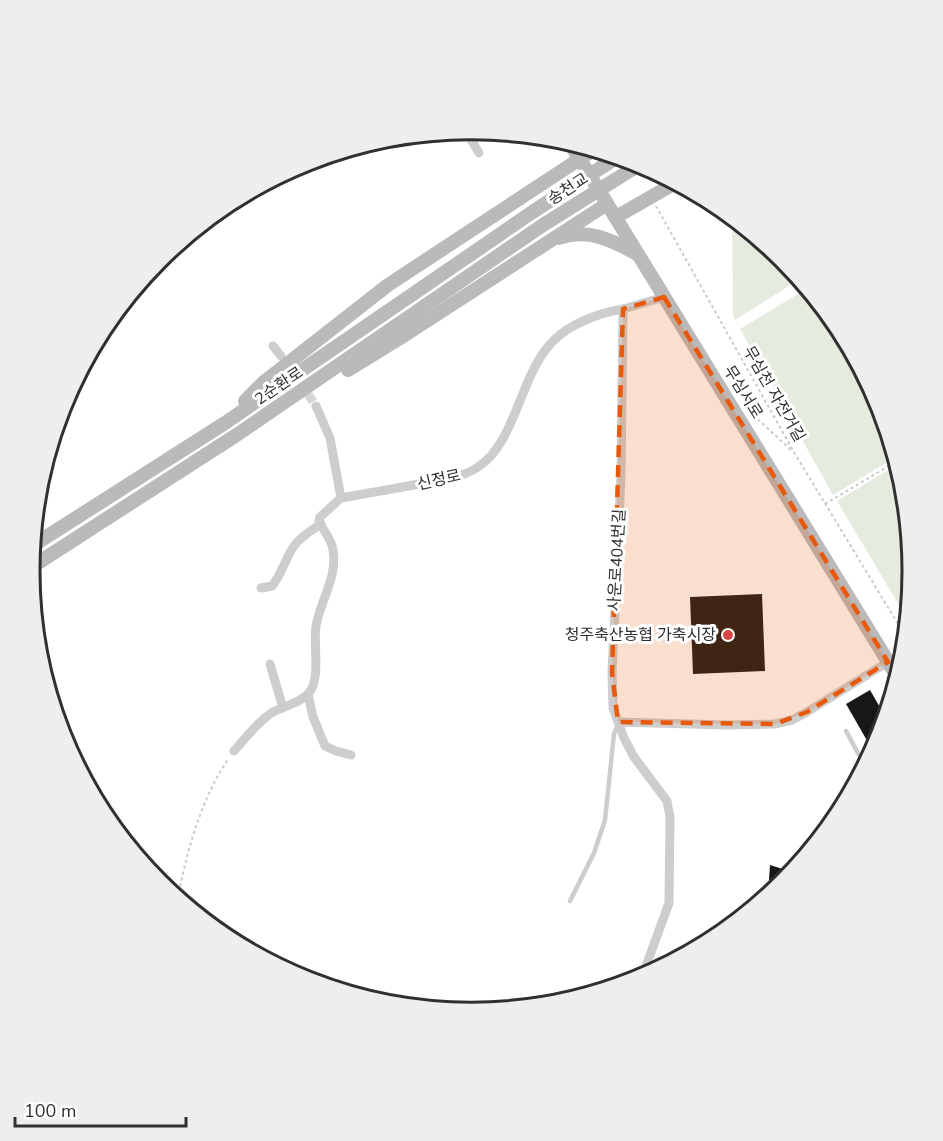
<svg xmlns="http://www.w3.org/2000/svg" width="943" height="1141" font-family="'Nunito Sans','Noto Sans KR',sans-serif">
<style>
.green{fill:#e5ebdf}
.building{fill:#171717}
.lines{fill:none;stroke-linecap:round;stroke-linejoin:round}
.street-tunnel{stroke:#d6d6d6;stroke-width:9;stroke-dasharray:9 4.5;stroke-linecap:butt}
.path{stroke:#cacaca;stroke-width:2;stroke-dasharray:3 3;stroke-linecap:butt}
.lane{stroke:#cdcdcd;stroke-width:4.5}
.street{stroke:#cdcdcd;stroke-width:9}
.secondary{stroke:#bababa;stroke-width:14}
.secondary-bridge{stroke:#bababa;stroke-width:14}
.marked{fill:#e8590c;fill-opacity:0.2;stroke:#e8590c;stroke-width:4.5;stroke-dasharray:12 8;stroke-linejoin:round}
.poi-dot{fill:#d44744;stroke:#fff;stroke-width:2}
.labels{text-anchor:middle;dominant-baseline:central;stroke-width:6;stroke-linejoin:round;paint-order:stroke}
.street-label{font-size:16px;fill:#303030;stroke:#fff}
.poi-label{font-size:16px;fill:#303030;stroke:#fff;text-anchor:end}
.rim{fill:none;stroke:#303030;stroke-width:3}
</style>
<rect width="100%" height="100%" fill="#fff"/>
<g class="green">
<polygon points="732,216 784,259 800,279 735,320 733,316"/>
<polygon points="808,288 839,326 880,402 896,457 833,495 740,329"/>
<polygon points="898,464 905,485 913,571 908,620 837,501"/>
</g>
<g class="building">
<polygon points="762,594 765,671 693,674 690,597"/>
<polygon points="870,690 886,718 879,740 873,751 846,704"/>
<polygon points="770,865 792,872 783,883 768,895"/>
</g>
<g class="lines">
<polyline class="street-tunnel" points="293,372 316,406"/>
<g class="path">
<polyline points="656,206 795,454 906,637"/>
<polyline points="749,411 793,452"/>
<polyline points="825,504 897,461"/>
<path d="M178,898C187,850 201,799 229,758"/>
</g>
<g class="lane">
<polyline points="846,731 865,766"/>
<polyline points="570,901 594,853 605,820 614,734 617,726"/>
</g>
<g class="street">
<polyline points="465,130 479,153"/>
<polyline points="273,346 281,356"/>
<path d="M316,406L330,438L341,498L453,478C462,475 470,473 478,467C516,443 520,374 553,341C571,323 599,313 623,309"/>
<path d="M261,588L272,586C282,574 285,559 294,546C300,537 312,530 321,524"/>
<polyline points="270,664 283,708"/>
<polyline points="308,695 313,717 325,746 336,751 351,755"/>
<polyline points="618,722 726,725 775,724 792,720 807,712 888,662"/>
<path d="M234,751C246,738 257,722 273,712C284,706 300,703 309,693C321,678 313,644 316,626C320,601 338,577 333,550C332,540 324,531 319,522L320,517L341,498"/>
<polyline points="642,977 669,903 670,817 667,801 634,757 624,738 613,708 612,673 621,475 623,309 664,297"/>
</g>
<g class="secondary">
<polyline points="568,140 898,678"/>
<path d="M559,238C588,228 612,240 637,254"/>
<polyline points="348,370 408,333 607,204"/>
<polyline points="245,401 264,382 388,285 595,149"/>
<polyline points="32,546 225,423 534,211"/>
<polyline points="30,568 235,436 543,225"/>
</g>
<g class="secondary-bridge">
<polyline points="534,211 619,156"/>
<polyline points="616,217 677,182"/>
<polyline points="543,225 642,163"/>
</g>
</g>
<path class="marked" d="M664,297L888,662L807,712L775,724L618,722L612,673L623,309Z"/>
<circle class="poi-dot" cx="728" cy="635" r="6"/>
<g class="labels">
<g class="street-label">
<text transform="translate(568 189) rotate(-33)">송천교</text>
<text transform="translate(279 386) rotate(-34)">2순환로</text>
<text transform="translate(743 392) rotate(58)">무심서로</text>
<text transform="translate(774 394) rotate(60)">무심천 자전거길</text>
<text transform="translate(439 480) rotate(-13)">신정로</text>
<text transform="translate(617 560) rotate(-87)">사운로404번길</text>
</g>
<g class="poi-label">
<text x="716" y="635">청주축산농협 가축시장</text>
</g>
</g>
<path d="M0 0H943V1141H0ZM40 571a431 431 0 1 1 862 0a431 431 0 1 1-862 0Z" fill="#eee" fill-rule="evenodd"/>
<path class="rim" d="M40 571a431 431 0 1 1 862 0a431 431 0 1 1-862 0Z"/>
<path d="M15 1117v9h171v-9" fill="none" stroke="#303030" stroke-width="3"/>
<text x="24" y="1117" font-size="18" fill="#303030" stroke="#ffffff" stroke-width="4.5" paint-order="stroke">100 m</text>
</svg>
